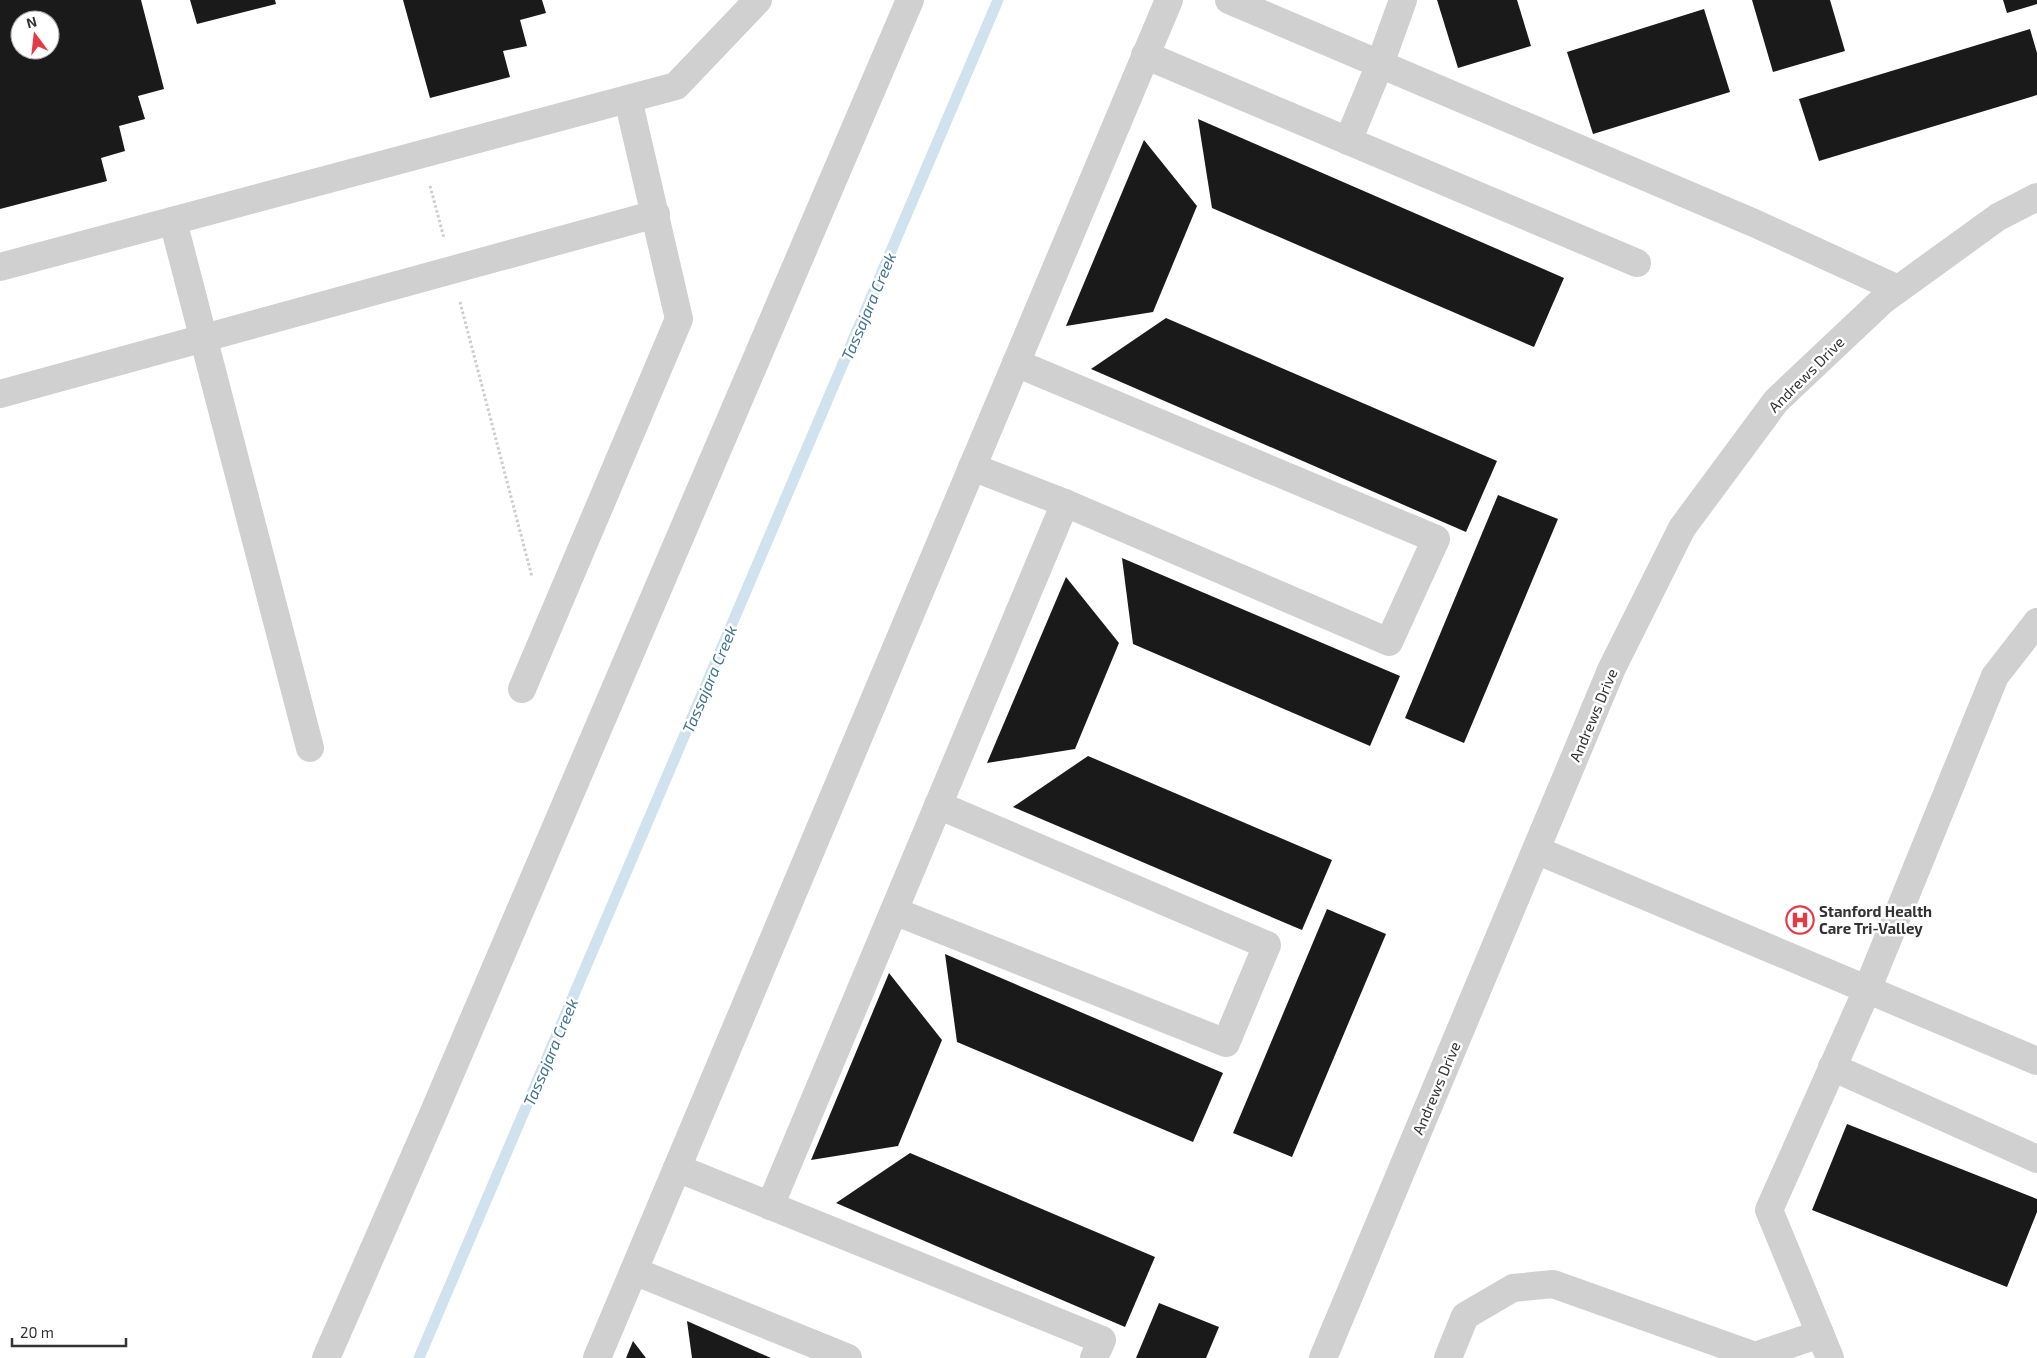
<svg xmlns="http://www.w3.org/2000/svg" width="2037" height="1358" font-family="'Exo 2',sans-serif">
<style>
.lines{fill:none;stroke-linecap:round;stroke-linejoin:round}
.stream{stroke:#cfe2ee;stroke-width:11}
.building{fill:#1a1a1a;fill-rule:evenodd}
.path{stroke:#cdcdcd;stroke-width:3;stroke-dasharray:2.5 2.5;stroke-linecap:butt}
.minor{stroke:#d0d0d0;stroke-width:28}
.labels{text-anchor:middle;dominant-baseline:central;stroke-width:5;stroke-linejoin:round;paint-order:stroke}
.street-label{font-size:15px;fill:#333;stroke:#fff}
.poi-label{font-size:15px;font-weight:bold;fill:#333;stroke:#fff;text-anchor:start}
.water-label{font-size:16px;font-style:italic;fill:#3f7597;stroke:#fff}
</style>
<rect width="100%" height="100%" fill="#fff"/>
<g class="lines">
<polyline class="stream" points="419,1358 998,0"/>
</g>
<g class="building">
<path d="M0,0H141L164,89L138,96L145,119L119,126L125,151L101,158L107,181L0,209ZM20,20H50V50H20Z"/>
<polygon points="190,0 275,0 276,4 197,24"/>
<polygon points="403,0 542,0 546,13 520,20 527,46 503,51 510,77 430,98"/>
<polygon points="1437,0 1517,0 1531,46 1458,68"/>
<polygon points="1752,0 1830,0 1845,51 1773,72"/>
<polygon points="2003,0 2037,0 2037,4 2007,13"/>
<polygon points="1704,9 1730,92 1593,134 1567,52"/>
<polygon points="2030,29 2037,53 2037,95 1819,161 1799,99"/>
<polygon points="1198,119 1564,278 1534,347 1212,208"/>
<polygon points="1144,140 1197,206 1153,312 1066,326"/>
<polygon points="1166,318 1497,461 1466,532 1091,369"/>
<polygon points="1498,495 1558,519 1464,743 1405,718"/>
<polygon points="1122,558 1400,676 1370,746 1133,644"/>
<polygon points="1066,577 1119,643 1075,749 987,763"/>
<polygon points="1088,756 1332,860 1302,930 1013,807"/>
<polygon points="1327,909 1386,934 1292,1157 1233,1133"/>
<polygon points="945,954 1223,1073 1193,1142 957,1042"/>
<polygon points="889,973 942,1040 898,1146 811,1160"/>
<polygon points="1847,1124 2037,1199 2037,1212 2007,1287 1812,1210"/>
<polygon points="910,1153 1155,1257 1125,1327 836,1203"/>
<polygon points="1159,1303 1219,1327 1206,1358 1136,1358"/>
<polygon points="687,1321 771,1358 692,1358"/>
<polygon points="633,1341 646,1358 626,1358"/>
</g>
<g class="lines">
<g class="path">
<polyline points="430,186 444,238"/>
<polyline points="460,302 532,577"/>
</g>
<g class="minor">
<polyline points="1229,0 1754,223 1898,289"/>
<polyline points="1145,55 1637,263"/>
<polyline points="1348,141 1380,64 1403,0"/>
<polyline points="173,221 310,748"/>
<polyline points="0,267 676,86 758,0"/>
<polyline points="0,394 656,214"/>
<polyline points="972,467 1065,503 1389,642 1436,539 1016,363"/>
<polyline points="522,689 679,319 628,99"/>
<polyline points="1536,850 2037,1061"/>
<polyline points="894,911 1226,1043 1267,945 938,805"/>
<polyline points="1832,1067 2037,1159"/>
<polyline points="677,1168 1102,1340 1094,1358"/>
<polyline points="770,1206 1065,503"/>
<polyline points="634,1271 848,1358"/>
<polyline points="326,1358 433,1114 910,0"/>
<polyline points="597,1358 1169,0"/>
<polyline points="1323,1358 1612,668 1682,528 1776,401 1882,301 1998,217 2037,197"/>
<polyline points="1448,1358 1465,1316 1513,1288 1553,1284 1755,1356 1820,1334"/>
<polyline points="1830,1358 1769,1210 1867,990 1995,676 2037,622"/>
</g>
</g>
<defs>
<g id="hospital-ring" transform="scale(1.4375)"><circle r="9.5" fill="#fff" stroke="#e63946" stroke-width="1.5"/><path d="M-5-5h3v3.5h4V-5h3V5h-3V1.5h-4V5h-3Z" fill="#e63946"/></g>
</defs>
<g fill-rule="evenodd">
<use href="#hospital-ring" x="1800" y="920"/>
</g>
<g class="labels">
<g class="street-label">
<text transform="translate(1806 374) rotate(-45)">Andrews Drive</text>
<text transform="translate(1593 715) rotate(-67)">Andrews Drive</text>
<text transform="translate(1436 1088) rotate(-67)">Andrews Drive</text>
</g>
<g class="poi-label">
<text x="1819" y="911">Stanford Health<tspan x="1819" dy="17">Care Tri-Valley</tspan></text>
</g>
<g class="water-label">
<text transform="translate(868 306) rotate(-67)">Tassajara Creek</text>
<text transform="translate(709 679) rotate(-67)">Tassajara Creek</text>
<text transform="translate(550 1052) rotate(-67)">Tassajara Creek</text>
</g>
</g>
<g transform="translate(35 35) rotate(345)"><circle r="24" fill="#ffffff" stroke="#adadad"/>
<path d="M0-4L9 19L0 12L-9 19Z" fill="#e63946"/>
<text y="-8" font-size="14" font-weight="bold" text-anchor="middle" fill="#333333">N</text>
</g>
<path d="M12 1338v8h114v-8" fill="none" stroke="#333333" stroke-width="2.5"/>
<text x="20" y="1338" font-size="15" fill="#333333" stroke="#ffffff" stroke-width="4" paint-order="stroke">20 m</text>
</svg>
